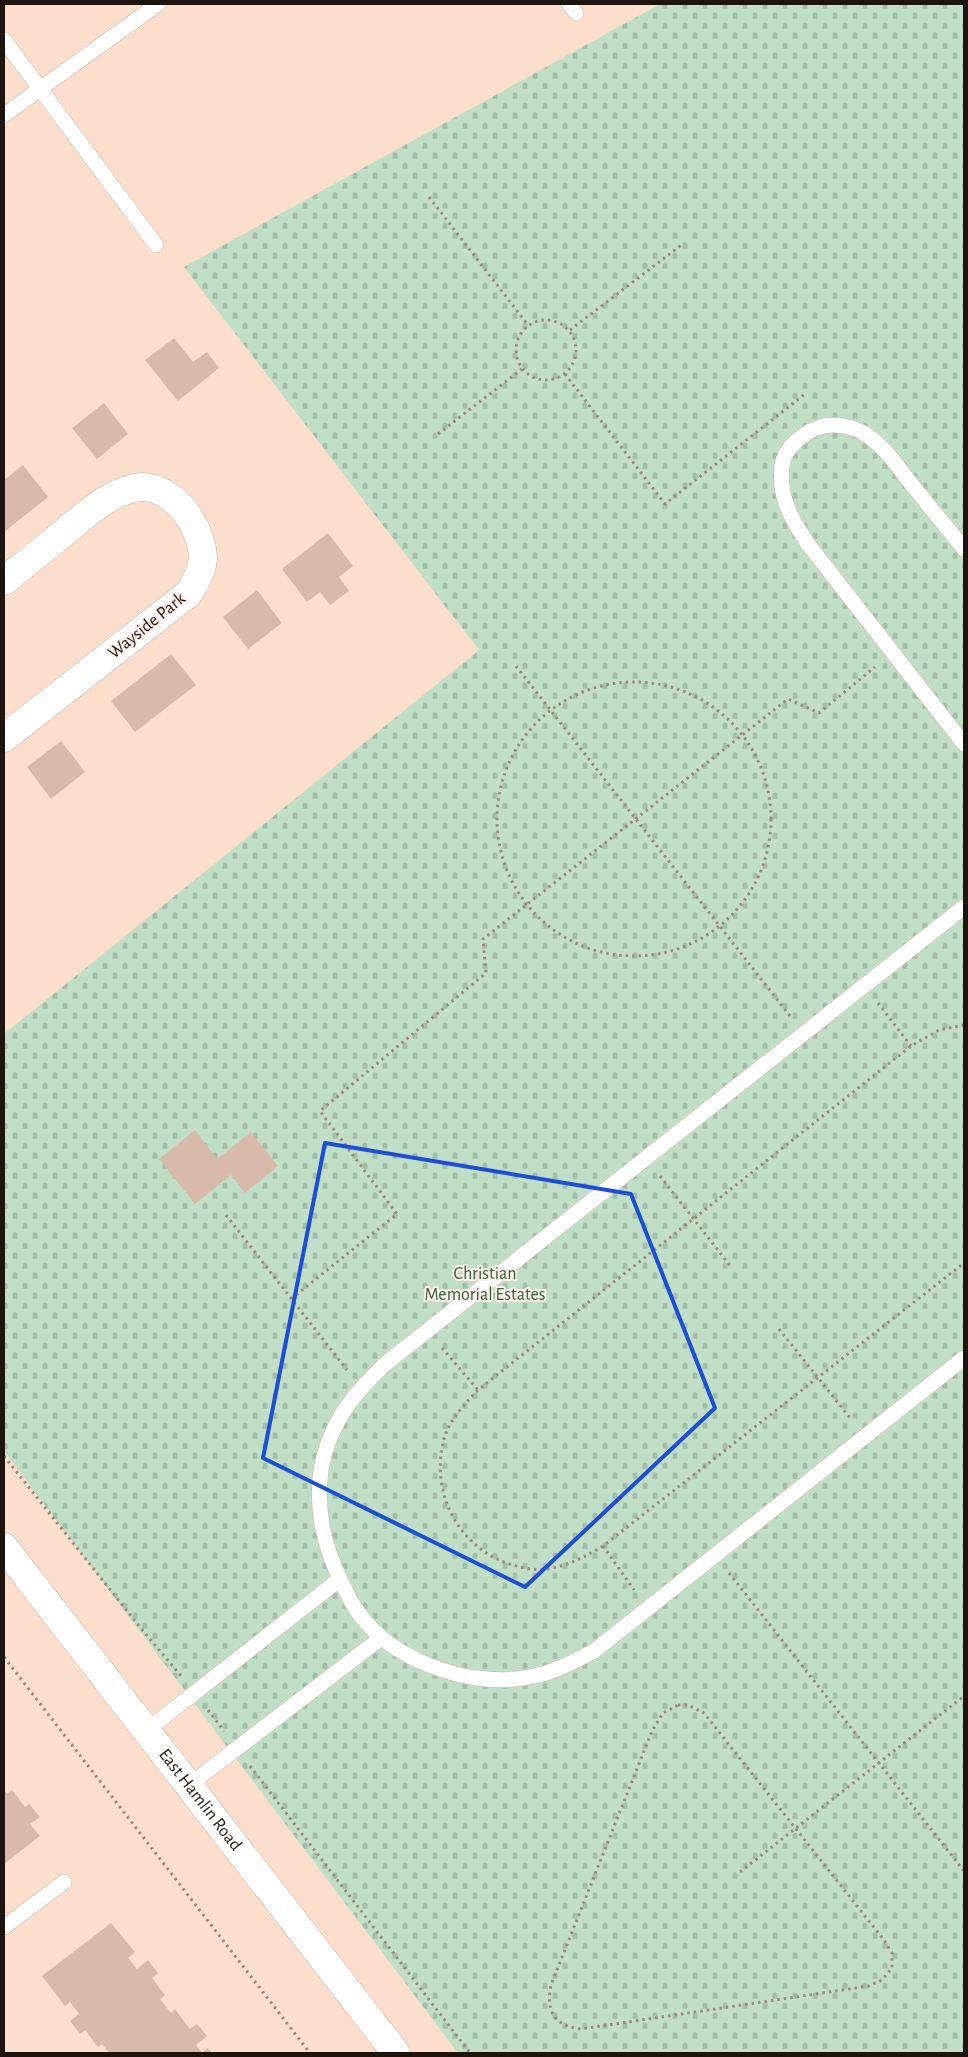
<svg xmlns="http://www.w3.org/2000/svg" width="968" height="2057" font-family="'Alegreya Sans',sans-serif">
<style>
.cemetery{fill:url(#cemetery-stones)}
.building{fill:#d7baaa}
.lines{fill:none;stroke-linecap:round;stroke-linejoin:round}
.lane-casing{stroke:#d0b3a3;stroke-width:16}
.street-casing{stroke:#d0b3a3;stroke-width:29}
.secondary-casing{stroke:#d0b3a3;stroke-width:29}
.path{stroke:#9e897c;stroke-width:3;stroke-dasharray:2.5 4;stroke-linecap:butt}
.lane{stroke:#fff;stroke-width:15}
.street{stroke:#fff;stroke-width:28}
.secondary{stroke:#fff;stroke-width:28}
.marked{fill:none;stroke:#1d4ed8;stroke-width:4;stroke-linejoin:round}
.labels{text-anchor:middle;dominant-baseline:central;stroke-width:4;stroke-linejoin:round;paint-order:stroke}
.street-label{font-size:18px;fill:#1f150f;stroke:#fcefe9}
.park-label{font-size:18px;fill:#315f3c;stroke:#fcefe9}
</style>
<defs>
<pattern id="cemetery-stones" width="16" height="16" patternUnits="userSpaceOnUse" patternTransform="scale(1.25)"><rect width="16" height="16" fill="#c0dfc6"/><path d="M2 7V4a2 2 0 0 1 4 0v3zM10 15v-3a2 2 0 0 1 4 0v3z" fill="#a5bea9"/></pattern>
</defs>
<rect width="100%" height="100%" fill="#fcdecd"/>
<polygon class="cemetery" points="660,4 964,4 964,2053 458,2053 4,1451 4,1034 479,650 184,267"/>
<g class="building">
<polygon points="174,338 193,362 207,352 219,368 178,401 145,360"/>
<polygon points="104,403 128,434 97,459 72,428"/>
<polygon points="23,465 48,497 4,532 4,480"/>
<polygon points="328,533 353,566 339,577 349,591 330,605 320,592 307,602 282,569"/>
<polygon points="257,590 282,623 248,649 223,617"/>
<polygon points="171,654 196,685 135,732 111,701"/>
<polygon points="61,741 85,772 51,799 27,767"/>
<polygon points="195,1130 217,1159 251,1132 278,1166 245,1193 231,1175 195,1204 159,1159"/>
<polygon points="4,1790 7,1794 12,1790 25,1807 29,1804 40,1817 30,1824 40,1836 4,1864"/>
<polygon points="111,1923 135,1952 128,1958 137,1969 148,1960 158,1973 152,1978 165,1995 160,1999 171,2013 175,2009 190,2029 197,2024 207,2036 196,2045 202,2053 208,2048 212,2053 109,2053 102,2044 98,2047 85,2030 80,2034 70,2021 79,2014 70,2002 65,2006 42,1976"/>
</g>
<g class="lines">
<g class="lane-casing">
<g id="lane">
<polyline points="569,4 576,13"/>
<polyline points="4,40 156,245"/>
<polyline points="4,115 158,4"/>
<path d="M964,549C946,526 927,504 909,481C896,464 883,445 865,434C854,427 836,423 824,426C806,430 784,447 782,466C778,497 792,520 808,544L964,744"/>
<path d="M964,907L385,1364C364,1385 347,1401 334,1429C314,1469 316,1517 331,1558C339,1576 346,1596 358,1612C391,1660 467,1687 523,1678C549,1675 571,1663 594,1651L964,1358"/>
<polyline points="147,1730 340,1579"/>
<polyline points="189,1785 381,1638"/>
<polyline points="4,1927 64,1882"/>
</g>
</g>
<g class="street-casing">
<path id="street" d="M4,581C25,564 45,548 66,531C85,515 106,496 130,489C158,480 183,504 194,526C208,554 205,569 188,594L4,738"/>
</g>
<g class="secondary-casing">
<g id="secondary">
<path id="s1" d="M4,1547L396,2053"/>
</g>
</g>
<g class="path">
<polyline points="429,197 528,325"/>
<circle cx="546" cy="350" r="30"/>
<polyline points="570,330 684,243"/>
<polyline points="565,374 665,504 805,394"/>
<polyline points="438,434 522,369"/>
<polyline points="516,666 790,1016"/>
<circle cx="634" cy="819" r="137"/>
<polyline points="878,1003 911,1046"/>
<path d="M964,1025L939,1030L911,1046L478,1390C464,1405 447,1422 443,1443C432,1491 455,1539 499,1560C513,1566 531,1571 547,1569C570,1565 584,1557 603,1546L964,1263"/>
<polyline points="660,1176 732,1268"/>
<polyline points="226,1215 347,1370"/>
<polyline points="291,1299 397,1214 320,1111 486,973 483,939 788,699 819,713 875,667"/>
<polyline points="779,1329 851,1419"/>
<polyline points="442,1348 478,1390"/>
<polyline points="4,1456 139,1626 181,1676"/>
<polyline points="603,1546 634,1590"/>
<polyline points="729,1573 964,1871"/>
<polyline points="4,1657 310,2053"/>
<path d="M678,1705H688L704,1713L884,1940L892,1953V1968L882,1980L869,1986L581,2029C553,2025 546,2011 551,1985L652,1731L663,1713Z"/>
<polyline points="208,1710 224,1731"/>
<polyline points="250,1766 470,2053"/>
<polyline points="740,1872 964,1696"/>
</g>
<use href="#lane" class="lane"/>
<use href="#street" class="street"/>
<use href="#secondary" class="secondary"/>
</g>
<path class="marked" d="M325,1143L631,1194L715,1408L525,1587L263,1458Z"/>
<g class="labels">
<g class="street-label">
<text transform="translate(147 626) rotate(-39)">Wayside Park</text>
<text stroke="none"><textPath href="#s1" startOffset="320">East Hamlin Road</textPath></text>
</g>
<g class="park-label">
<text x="485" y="1274">Christian<tspan x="485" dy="21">Memorial Estates</tspan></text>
</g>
</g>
<rect width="968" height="2057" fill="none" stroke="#1f150f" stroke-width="10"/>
</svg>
